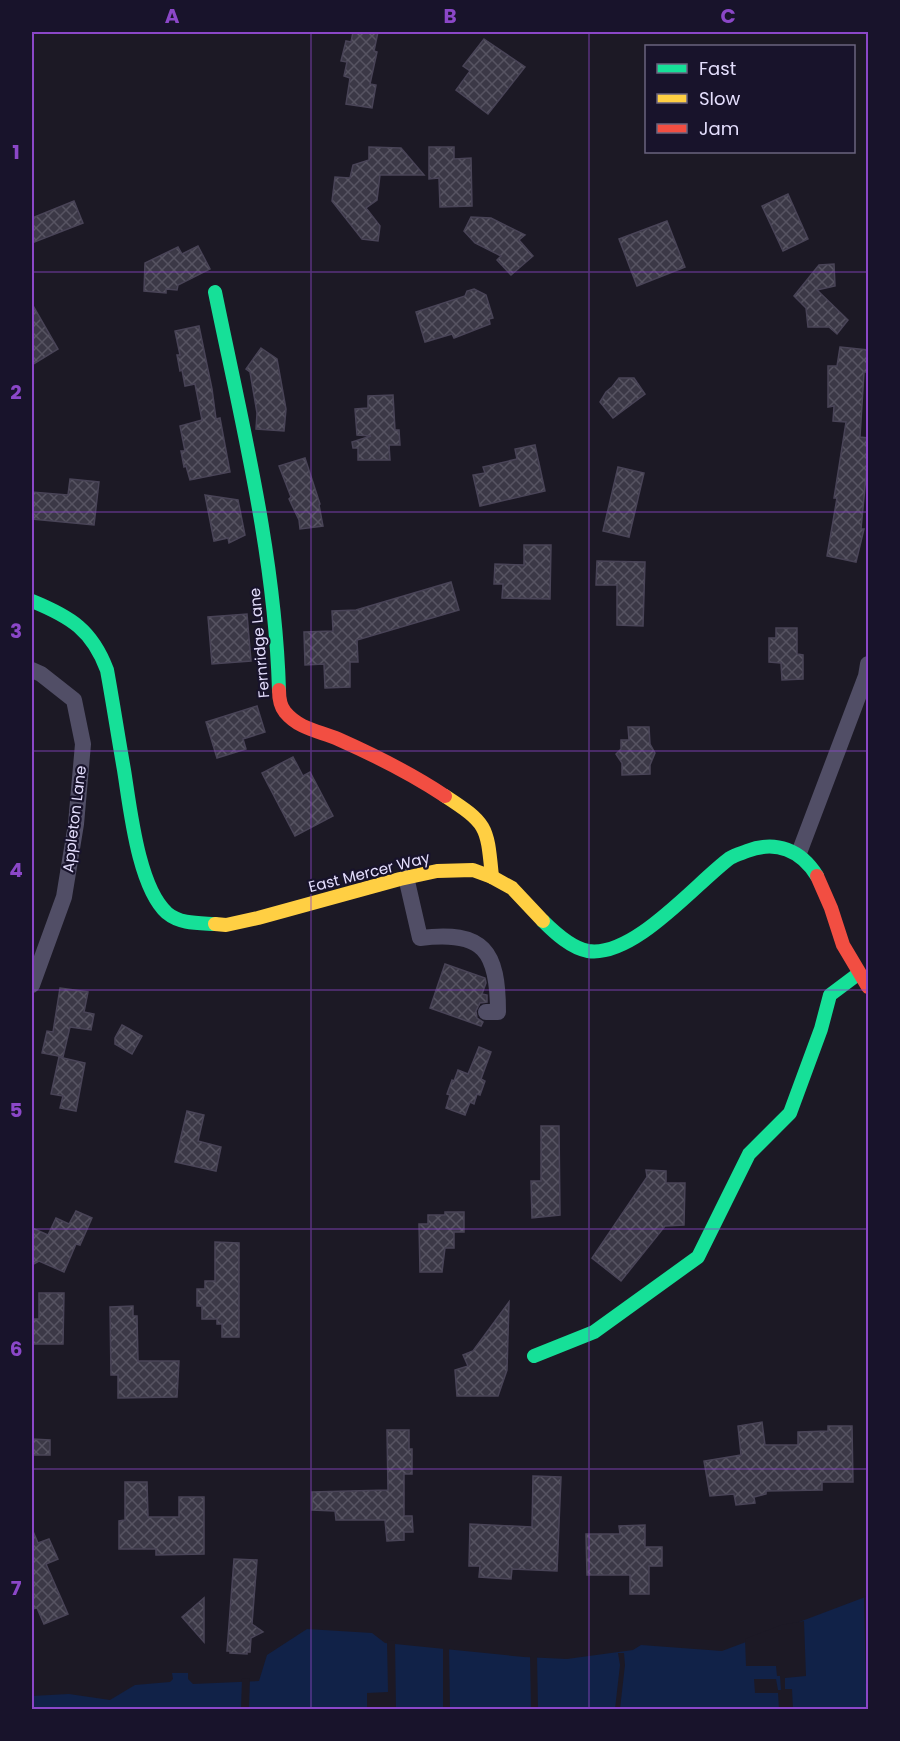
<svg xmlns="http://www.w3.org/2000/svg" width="900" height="1741" font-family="Poppins,sans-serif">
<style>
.water{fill:#112248}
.pier{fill:#1c1925}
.building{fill:url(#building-cross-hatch);stroke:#494457;stroke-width:1.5}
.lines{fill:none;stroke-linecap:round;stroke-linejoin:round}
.street{stroke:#514e66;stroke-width:16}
.fast{stroke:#16e098;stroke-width:14}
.slow{stroke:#ffcf43;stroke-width:14}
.jam{stroke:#f24e42;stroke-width:14}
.grid{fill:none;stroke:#8b47c8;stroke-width:1.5;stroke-opacity:0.55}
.labels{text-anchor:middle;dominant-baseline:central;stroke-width:4.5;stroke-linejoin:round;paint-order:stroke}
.street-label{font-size:15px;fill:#e4defd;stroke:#18132b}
.neatline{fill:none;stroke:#8b47c8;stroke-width:2}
.grid-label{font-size:20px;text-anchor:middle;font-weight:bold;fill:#8b47c8}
</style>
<defs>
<pattern id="building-cross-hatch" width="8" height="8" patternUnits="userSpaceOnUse" patternTransform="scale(1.5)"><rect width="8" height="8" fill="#3b3846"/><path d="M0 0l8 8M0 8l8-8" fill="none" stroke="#575462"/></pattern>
</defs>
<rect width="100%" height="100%" fill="#1c1925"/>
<polygon class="water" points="868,1596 868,1709 32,1710 32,1696 69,1694 110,1700 135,1685 170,1682 173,1679 172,1673 188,1673 188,1679 193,1684 259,1681 267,1655 307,1629 372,1633 385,1643 524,1657 567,1659 633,1650 641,1645 722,1651"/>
<g class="pier">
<polygon points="868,1596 868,1685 866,1685 864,1597"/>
<polygon points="804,1621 806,1676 785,1678 785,1689 792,1689 793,1709 779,1709 778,1693 755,1693 754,1679 776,1679 778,1690 781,1690 780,1676 777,1676 776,1666 746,1666 745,1639 781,1625"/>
<polygon points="387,1640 395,1641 396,1709 367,1709 367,1693 388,1692"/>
<polygon points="443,1647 449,1647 450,1709 443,1709"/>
<polygon points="618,1653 624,1653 625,1665 620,1709 615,1709 620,1665"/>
<polygon points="530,1655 537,1655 538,1709 531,1709"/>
<polygon points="250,1678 249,1709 241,1709 242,1679"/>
</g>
<g class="building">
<polygon points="353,32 378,32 374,51 377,52 370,84 376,85 372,108 346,104 350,78 344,76 347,62 341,61 346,41 351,42"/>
<polygon points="484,39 525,67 488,114 456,90 470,71 463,66"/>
<polygon points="369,147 401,148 424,175 380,175 377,200 366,208 380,226 378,241 362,239 332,201 335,177 350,178 353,165 369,160"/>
<polygon points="429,147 454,147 454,159 471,158 472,206 440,207 439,178 429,179"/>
<polygon points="788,194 808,239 783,251 762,206"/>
<polygon points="74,201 83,223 32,243 32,218"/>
<polygon points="471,217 491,218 525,235 519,240 533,256 511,275 497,260 501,256 475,243 464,231"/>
<polygon points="667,221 685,267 637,286 619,239"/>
<polygon points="198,246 210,269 178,285 177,290 166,289 166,293 144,291 145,263 178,247 182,254"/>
<polygon points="834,264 835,286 817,290 848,320 837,334 829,327 808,327 806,308 794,296 819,265"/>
<polygon points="474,289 486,295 493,318 489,319 490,324 454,338 452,334 425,342 416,312 465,296 467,291"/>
<polygon points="32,304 58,349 32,365"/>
<polygon points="199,326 212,389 216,419 220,418 230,472 190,480 186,466 184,467 181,451 185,451 180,426 202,420 195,384 185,386 182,370 180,371 177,355 180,355 175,331"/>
<polygon points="840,347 868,350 868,372 864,372 860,437 868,438 868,455 861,529 864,529 856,562 827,556 837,498 834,498 846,422 833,421 834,406 828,407 828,366 837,366"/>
<polygon points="261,348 277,359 286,409 284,431 256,429 257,413 250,372 246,369"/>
<polygon points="619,378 634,378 645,394 613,418 600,402 606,392 612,387"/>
<polygon points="393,395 395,430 399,430 400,445 389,445 390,460 358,460 358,448 353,448 352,442 371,436 357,435 355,409 368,408 368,396"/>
<polygon points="535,445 545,491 480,506 473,475 485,473 483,467 517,459 515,449"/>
<polygon points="305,458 320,504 319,505 323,526 300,529 299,520 289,499 291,497 279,466"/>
<polygon points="618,467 644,473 629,537 603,531"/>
<polygon points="70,479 99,482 94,525 32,519 32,492 68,495"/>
<polygon points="205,495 238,500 245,535 229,543 228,538 214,541"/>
<polygon points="524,545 551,545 550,599 502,598 503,584 494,584 495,564 524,565"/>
<polygon points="597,561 645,562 643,626 617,625 617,585 596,585"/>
<polygon points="451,582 459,610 357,640 358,662 350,662 350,687 325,688 324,664 305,665 304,632 333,631 332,611 356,610"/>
<polygon points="247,614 251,661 212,664 208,617"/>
<polygon points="776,628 797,628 797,654 803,655 803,679 782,680 781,663 769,662 769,638 776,638"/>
<polygon points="257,706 265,732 243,739 246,749 217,758 206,722"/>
<polygon points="628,727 649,727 650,744 655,753 650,765 650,774 622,775 622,763 616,754 621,749 621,740 629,740"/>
<polygon points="293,757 303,776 310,772 333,816 295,836 262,773"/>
<polygon points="445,964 485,978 486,983 482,994 487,995 487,1002 480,1003 476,1011 477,1018 483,1022 481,1026 430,1008"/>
<polygon points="60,988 88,992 84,1012 94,1014 91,1030 70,1027 63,1057 42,1053 47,1031 53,1032"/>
<polygon points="122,1025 142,1036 132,1054 115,1044 115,1038"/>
<polygon points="479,1047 491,1052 481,1079 485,1081 480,1095 477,1094 474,1104 470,1102 465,1115 446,1108 450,1095 447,1094 452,1080 454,1081 458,1070 468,1074"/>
<polygon points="59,1057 85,1063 76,1111 60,1108 63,1096 51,1094"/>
<polygon points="187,1111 204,1115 198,1141 221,1147 216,1171 175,1162"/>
<polygon points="541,1126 559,1126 560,1215 532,1218 531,1181 541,1181"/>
<polygon points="646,1170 666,1171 666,1183 685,1183 684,1225 665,1226 621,1281 592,1258 647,1177"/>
<polygon points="76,1211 92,1218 80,1245 76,1244 64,1272 39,1261 32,1265 32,1228 48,1235 56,1218 69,1224"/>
<polygon points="445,1212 464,1212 464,1232 454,1232 454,1248 445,1248 442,1272 420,1272 419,1224 428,1224 428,1215 445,1215"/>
<polygon points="215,1242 239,1243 239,1337 222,1337 222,1324 217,1324 217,1319 202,1319 202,1306 197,1306 197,1289 205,1289 205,1281 215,1281"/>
<polygon points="39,1293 64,1293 63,1344 32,1344 32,1319 39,1319"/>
<polygon points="509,1302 507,1370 498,1396 457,1396 455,1370 468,1366 463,1355 473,1351"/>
<polygon points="133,1306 133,1316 137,1316 138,1361 179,1361 177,1397 118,1398 118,1375 111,1375 110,1307"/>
<polygon points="762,1422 765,1445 798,1445 798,1432 828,1431 828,1426 852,1426 853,1482 822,1482 822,1490 766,1491 766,1494 754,1497 755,1503 736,1505 734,1494 710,1496 704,1461 741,1455 738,1426"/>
<polygon points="387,1430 409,1430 409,1449 412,1449 412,1474 404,1474 404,1516 412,1516 413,1532 404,1532 404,1540 387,1541 385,1520 336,1520 335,1511 312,1510 312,1492 388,1490"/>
<polygon points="32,1439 50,1440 50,1455 32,1455"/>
<polygon points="533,1476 561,1477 557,1571 512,1569 511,1579 479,1577 480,1566 469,1566 470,1524 532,1527"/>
<polygon points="125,1482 147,1482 148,1517 179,1517 179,1497 204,1497 204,1554 156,1555 156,1549 119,1549 119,1521 125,1520"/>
<polygon points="645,1525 645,1547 662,1547 662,1566 649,1566 649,1594 630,1594 630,1575 587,1575 586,1534 620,1534 619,1526"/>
<polygon points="32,1529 38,1543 49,1539 58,1559 46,1564 68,1614 44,1624 37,1608 32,1609"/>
<polygon points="234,1559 257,1560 252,1624 263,1632 251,1638 250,1652 247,1652 247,1654 230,1653 230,1651 227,1651"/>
<polygon points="204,1598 204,1642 182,1617"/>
</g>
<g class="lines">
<g class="street">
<polyline points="32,670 41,674 74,700 83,744 76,824 64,897 32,985"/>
<polyline points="799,853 866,676 868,664"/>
<path d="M406,877L420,938C484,930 498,951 498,1012H486"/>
</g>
<g class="fast">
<path d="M215,292C242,424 275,555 279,690"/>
<path d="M32,601C71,617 92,630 107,670C113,703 118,736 124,770C130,807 138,887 167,913C180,924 198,923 215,924"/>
<path d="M543,921C555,933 571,948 588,951C634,958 696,883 730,858C735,855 742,853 747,851C776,840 801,850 817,876"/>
<polyline points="534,1356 594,1332 698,1257 749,1154 790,1113 821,1029 830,995 858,974"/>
</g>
<g class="slow">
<path d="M445,796C488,824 487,826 492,877"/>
<polyline points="215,924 226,925 258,918 400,879 437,871 473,870 492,877 512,888 543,921"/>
</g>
<g class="jam">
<path d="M279,690C279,697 280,706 285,712C299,729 319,731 338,739C374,755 412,774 445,796"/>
<polyline points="817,876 831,908 843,945 868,987"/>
</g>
</g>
<path class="grid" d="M311,32V1710M589,32V1710M32,272H868M32,512H868M32,751H868M32,990H868M32,1229H868M32,1469H868"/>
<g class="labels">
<g class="street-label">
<text transform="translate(259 643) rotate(-95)">Fernridge Lane</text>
<text transform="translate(74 819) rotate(-83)">Appleton Lane</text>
<text transform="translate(369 872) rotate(-14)">East Mercer Way</text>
</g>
</g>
<rect width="900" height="1741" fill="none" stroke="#18132b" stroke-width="66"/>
<rect x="645" y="45" width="210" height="108" fill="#18132b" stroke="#6a647f" stroke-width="1.5"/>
<rect x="657" y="64" width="30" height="9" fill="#16e098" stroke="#6a647f" stroke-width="1.5"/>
<text x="699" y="75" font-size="18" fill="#e4defd">Fast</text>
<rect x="657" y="94" width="30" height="9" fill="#ffcf43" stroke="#6a647f" stroke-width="1.5"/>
<text x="699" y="105" font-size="18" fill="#e4defd">Slow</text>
<rect x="657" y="124" width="30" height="9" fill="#f24e42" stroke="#6a647f" stroke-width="1.5"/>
<text x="699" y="135" font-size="18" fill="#e4defd">Jam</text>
<rect x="33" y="33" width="834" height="1675" class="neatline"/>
<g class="grid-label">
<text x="172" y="23">A</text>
<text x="450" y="23">B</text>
<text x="728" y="23">C</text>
<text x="16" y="159">1</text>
<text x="16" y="399">2</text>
<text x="16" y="638">3</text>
<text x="16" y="877">4</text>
<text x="16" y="1117">5</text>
<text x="16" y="1356">6</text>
<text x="16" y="1595">7</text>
</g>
</svg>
